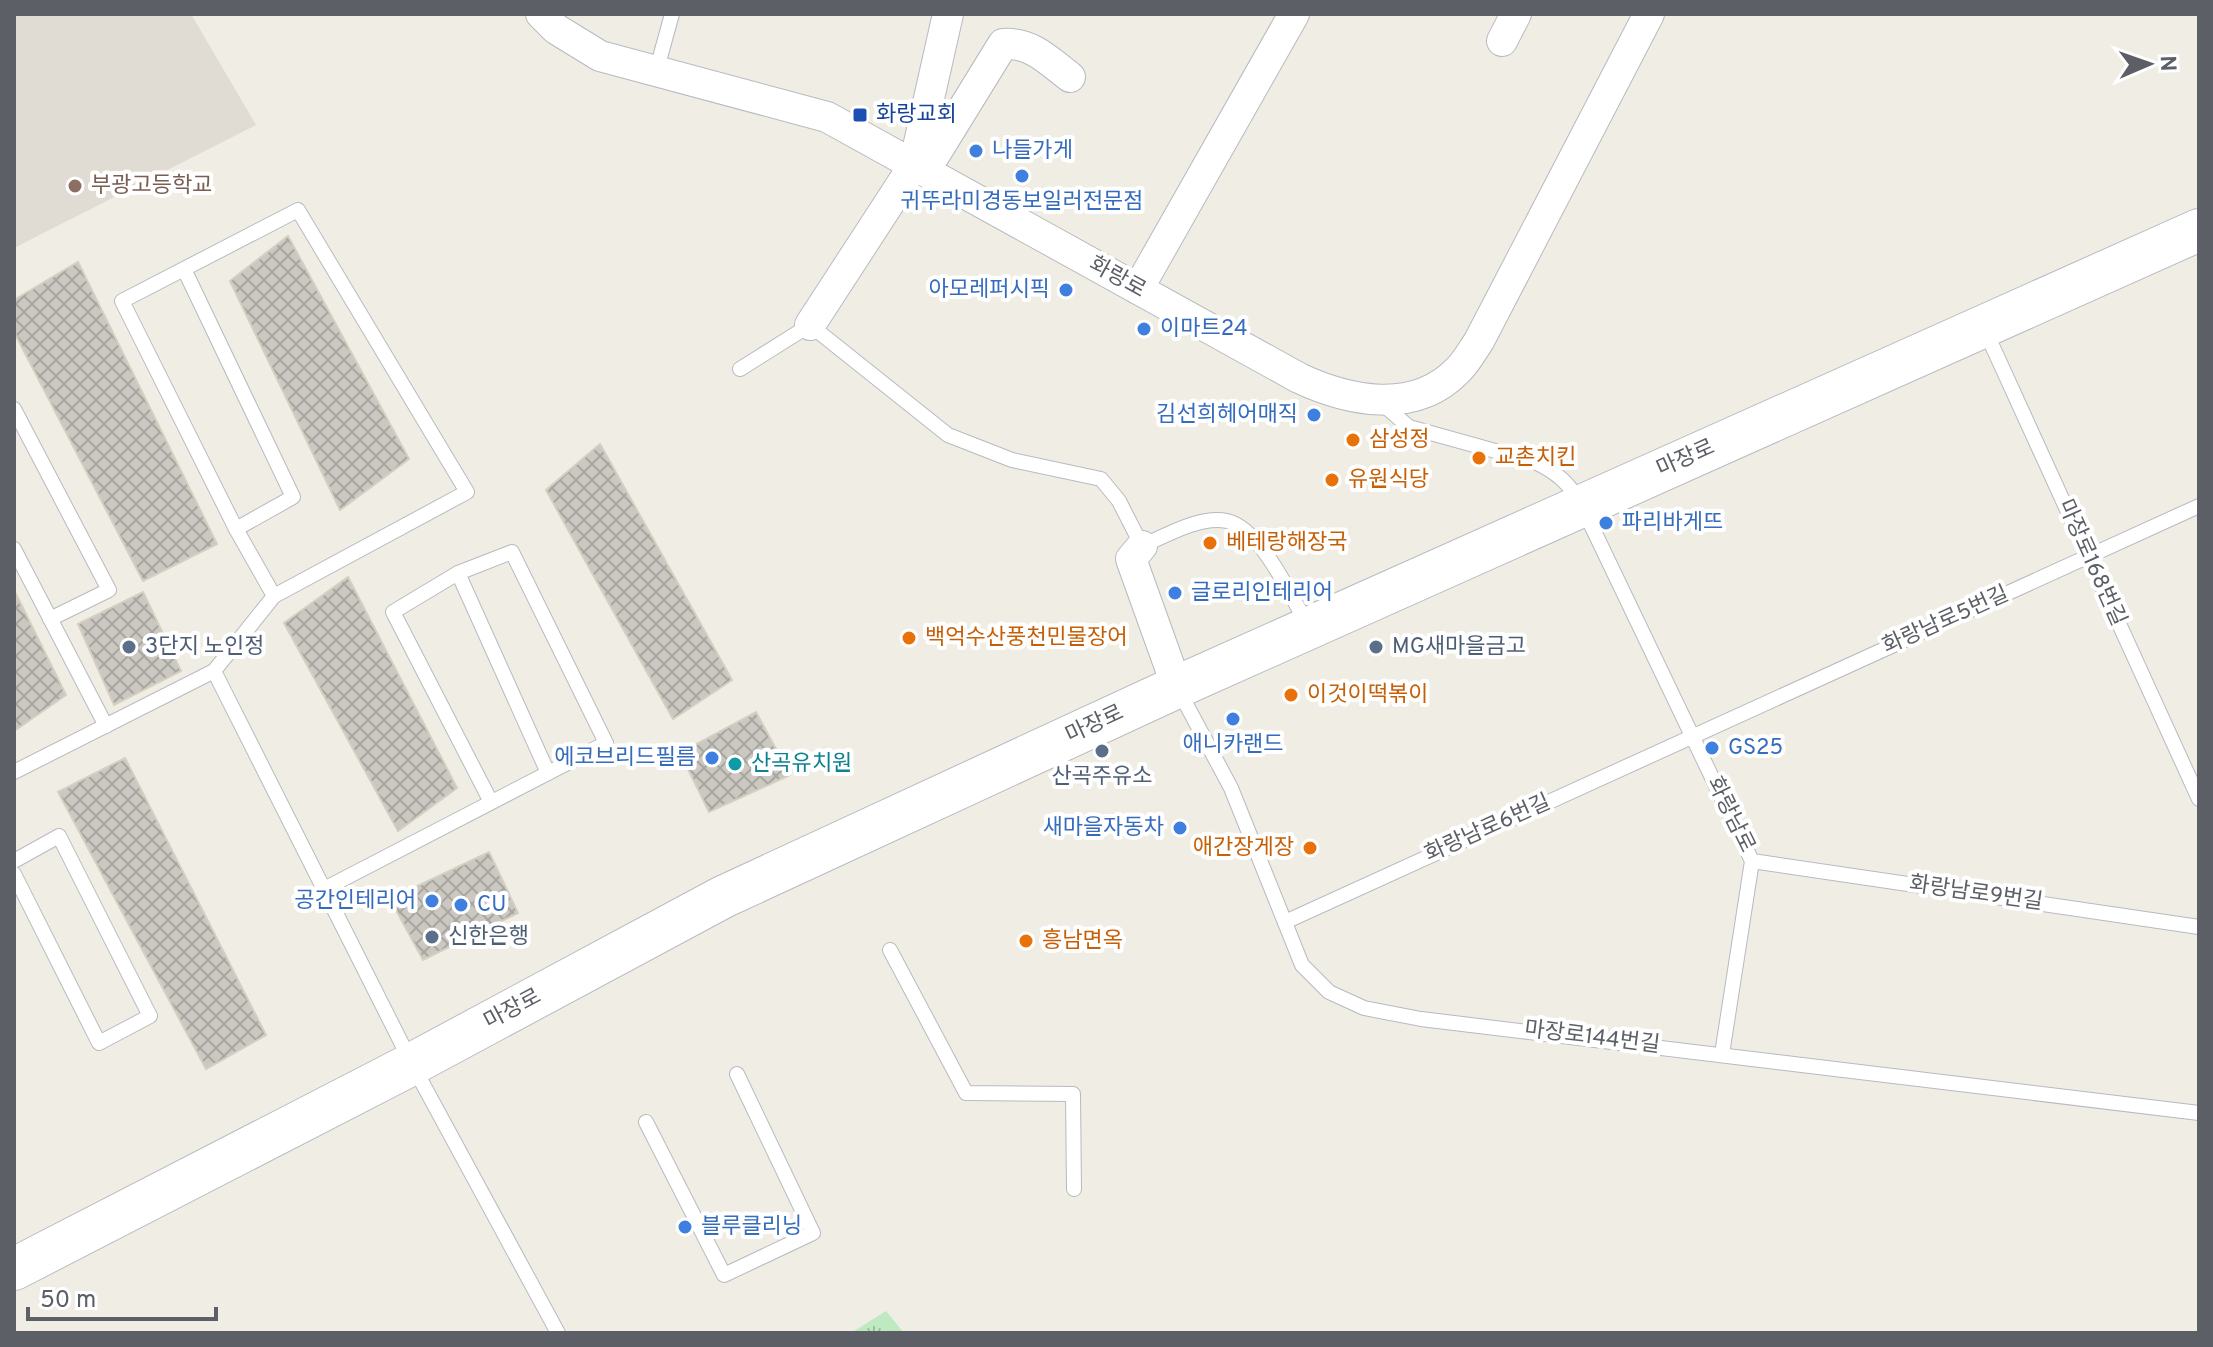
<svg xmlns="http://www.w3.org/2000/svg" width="2213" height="1347" font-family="Overpass,'Noto Sans KR',sans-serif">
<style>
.education{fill:#e0dcd3}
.grass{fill:url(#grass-tufts)}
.building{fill:url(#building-cross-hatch);stroke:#d5cfc2;stroke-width:2}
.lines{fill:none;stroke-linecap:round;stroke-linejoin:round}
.lane-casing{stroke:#b7babf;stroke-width:16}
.street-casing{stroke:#b7babf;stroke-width:32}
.secondary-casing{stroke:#b8bbc1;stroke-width:44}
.lane{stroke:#fff;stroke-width:14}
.street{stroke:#fff;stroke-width:30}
.secondary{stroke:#fff;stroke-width:42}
.transit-dot{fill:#1a4fb4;stroke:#fff;stroke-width:3}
.shop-dot{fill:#3f7fe0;stroke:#fff;stroke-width:3}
.education-dot{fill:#8d6e63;stroke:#fff;stroke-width:3}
.food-dot{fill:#e8710a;stroke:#fff;stroke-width:3}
.service-dot{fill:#5c6f8a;stroke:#fff;stroke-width:3}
.culture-dot{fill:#0f9aa8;stroke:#fff;stroke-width:3}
.labels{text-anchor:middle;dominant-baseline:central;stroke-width:8;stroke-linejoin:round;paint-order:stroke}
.transit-label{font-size:22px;fill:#164399;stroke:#fff;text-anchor:start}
.shop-label{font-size:22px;fill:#366cbe;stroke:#fff;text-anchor:start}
.education-label{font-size:22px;fill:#785e54;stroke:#fff;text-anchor:start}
.street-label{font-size:22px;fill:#5c6066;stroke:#fff}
.food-label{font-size:22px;fill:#c56008;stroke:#fff;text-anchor:start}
.service-label{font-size:22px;fill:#4e5e75;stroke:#fff;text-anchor:start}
.culture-label{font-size:22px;fill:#0d838f;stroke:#fff;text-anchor:start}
</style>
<defs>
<pattern id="grass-tufts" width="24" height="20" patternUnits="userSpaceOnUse" patternTransform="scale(2)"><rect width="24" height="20" fill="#bfe9c0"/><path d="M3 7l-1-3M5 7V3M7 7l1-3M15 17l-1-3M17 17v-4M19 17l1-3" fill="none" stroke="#9ec0a0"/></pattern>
<pattern id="building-cross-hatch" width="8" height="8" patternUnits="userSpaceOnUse" patternTransform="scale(2)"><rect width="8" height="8" fill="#cbc8c1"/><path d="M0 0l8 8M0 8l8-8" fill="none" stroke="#a8a6a1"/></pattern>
</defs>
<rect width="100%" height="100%" fill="#f0ede4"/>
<polygon class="education" points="14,14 191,14 256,125 14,248"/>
<polygon class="grass" points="886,1311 904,1333 851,1333"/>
<g class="building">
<polygon points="288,236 409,459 340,510 230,281"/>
<polygon points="78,262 217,544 143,581 14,332 14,300"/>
<polygon points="600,444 732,680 673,719 546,490"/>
<polygon points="348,577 457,788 398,831 284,623"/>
<polygon points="14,590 66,695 14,731"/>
<polygon points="143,592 181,671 114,705 78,624"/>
<polygon points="756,712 790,775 709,812 680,753"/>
<polygon points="125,758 266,1035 206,1069 58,792"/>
<polygon points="489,852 518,913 423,960 390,899"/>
</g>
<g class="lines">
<g class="lane-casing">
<g id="lane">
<polyline points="656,72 672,14"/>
<polyline points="184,269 293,497 236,529 122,301 298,210 467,492 274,596 214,671"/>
<polyline points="1985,330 2199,799"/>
<path d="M740,369L810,325L948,435L1012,460L1101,479L1119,501L1142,546C1165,536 1201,515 1227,521C1260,528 1291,596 1307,624"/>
<path d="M1379,401L1409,427L1535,462C1558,473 1570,484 1582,506L1752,861L1722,1054"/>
<polyline points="14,409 109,590 50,619"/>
<polyline points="236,529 274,596"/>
<polyline points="14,549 106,726"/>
<polyline points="458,573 548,773"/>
<polyline points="1179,691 1231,788 1302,965 1329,992 1364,1008 1421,1019 2199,1113"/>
<polyline points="14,772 214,671 412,1064 558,1333"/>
<polyline points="14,861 59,836 150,1016 99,1043 14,874"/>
<polyline points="1752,861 2199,927"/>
<polyline points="324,889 606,743 512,552 458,573 393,612 491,802"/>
<polyline points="1285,922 2199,506"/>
<polyline points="890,950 966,1093 1073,1094 1074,1189"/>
<polyline points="646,1122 724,1275 813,1233 737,1074"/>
</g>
</g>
<g class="street-casing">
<g id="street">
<path d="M541,14L556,29L600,56L827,117L1299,378C1348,401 1414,415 1457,371C1466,363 1472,351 1479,341L1649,14"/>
<polyline points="1502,41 1516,14"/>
<polyline points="914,165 948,14"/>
<polyline points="1138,289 1294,14"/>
<path d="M810,325L914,165L934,156L1003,44C1031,42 1048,60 1070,77"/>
<polyline points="1142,546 1131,559 1177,687"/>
</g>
</g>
<g class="secondary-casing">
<polyline id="secondary" points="14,1269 412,1064 723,897 1177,687 2199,230"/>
</g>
<use href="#lane" class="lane"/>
<use href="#street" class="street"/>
<use href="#secondary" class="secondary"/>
</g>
<rect class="transit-dot" x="852" y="107" width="16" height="16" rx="4"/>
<g class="shop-dot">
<circle cx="976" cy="151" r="8"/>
<circle cx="1022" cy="176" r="8"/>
<circle cx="1066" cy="290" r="8"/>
<circle cx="1144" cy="329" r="8"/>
<circle cx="1314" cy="415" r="8"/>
<circle cx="1606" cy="523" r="8"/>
<circle cx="1175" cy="593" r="8"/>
<circle cx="1233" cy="719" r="8"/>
<circle cx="1712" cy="748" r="8"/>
<circle cx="712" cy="758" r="8"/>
<circle cx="1180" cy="828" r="8"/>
<circle cx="432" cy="901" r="8"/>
<circle cx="461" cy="905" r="8"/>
<circle cx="685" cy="1227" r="8"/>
</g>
<circle class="education-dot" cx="75" cy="186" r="8"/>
<g class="food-dot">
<circle cx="1353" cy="440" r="8"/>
<circle cx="1479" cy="458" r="8"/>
<circle cx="1332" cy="480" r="8"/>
<circle cx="1210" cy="543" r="8"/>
<circle cx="909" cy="638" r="8"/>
<circle cx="1291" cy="695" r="8"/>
<circle cx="1310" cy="848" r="8"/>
<circle cx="1026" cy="941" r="8"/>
</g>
<g class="service-dot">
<circle cx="129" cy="647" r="8"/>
<circle cx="1376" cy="647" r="8"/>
<circle cx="1102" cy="751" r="8"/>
<circle cx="432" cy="937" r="8"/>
</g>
<circle class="culture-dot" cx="735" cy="764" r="8"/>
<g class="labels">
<g class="transit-label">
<text x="876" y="115">화랑교회</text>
</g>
<g class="shop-label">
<text x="992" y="151">나들가게</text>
<text x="1022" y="202" text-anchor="middle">귀뚜라미경동보일러전문점</text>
<text x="1050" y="290" text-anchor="end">아모레퍼시픽</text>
<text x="1160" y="329">이마트24</text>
<text x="1298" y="415" text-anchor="end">김선희헤어매직</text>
<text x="1622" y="523">파리바게뜨</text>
<text x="1191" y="593">글로리인테리어</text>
<text x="1233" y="745" text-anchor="middle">애니카랜드</text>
<text x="1728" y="748">GS25</text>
<text x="696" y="758" text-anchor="end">에코브리드필름</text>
<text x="1164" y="828" text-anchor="end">새마을자동차</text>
<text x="416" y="901" text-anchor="end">공간인테리어</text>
<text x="477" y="905">CU</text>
<text x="701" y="1227">블루클리닝</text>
</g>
<g class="education-label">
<text x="91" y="186">부광고등학교</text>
</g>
<g class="street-label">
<text transform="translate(1117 278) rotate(29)">화랑로</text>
<text transform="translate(1686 459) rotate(-24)">마장로</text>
<text transform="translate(2091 563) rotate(66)">마장로168번길</text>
<text transform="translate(1946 621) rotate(-24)">화랑남로5번길</text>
<text transform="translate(1095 725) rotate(-25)">마장로</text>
<text transform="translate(1730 815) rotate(64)">화랑남로</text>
<text transform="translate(1488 829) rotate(-24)">화랑남로6번길</text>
<text transform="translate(1976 894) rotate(8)">화랑남로9번길</text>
<text transform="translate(513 1010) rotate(-28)">마장로</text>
<text transform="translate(1592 1038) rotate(7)">마장로144번길</text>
</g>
<g class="food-label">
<text x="1369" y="440">삼성정</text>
<text x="1495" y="458">교촌치킨</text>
<text x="1348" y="480">유원식당</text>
<text x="1226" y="543">베테랑해장국</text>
<text x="925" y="638">백억수산풍천민물장어</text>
<text x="1307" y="695">이것이떡볶이</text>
<text x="1294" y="848" text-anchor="end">애간장게장</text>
<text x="1042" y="941">흥남면옥</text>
</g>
<g class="service-label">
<text x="145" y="647">3단지 노인정</text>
<text x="1392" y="647">MG새마을금고</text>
<text x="1102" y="777" text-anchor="middle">산곡주유소</text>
<text x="448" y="937">신한은행</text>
</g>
<g class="culture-label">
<text x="751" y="764">산곡유치원</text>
</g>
</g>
<rect width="2213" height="1347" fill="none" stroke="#5c6066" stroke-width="32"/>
<g transform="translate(2149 64) rotate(88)" stroke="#ffffff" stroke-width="6" paint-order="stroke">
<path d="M0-6L14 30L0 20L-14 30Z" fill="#5c6066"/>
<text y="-12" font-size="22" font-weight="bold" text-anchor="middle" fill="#5c6066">N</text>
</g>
<path d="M28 1307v12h188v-12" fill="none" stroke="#5c6066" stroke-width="4"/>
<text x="40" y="1307" font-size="24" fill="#5c6066" stroke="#ffffff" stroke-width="6" paint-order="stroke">50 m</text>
</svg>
